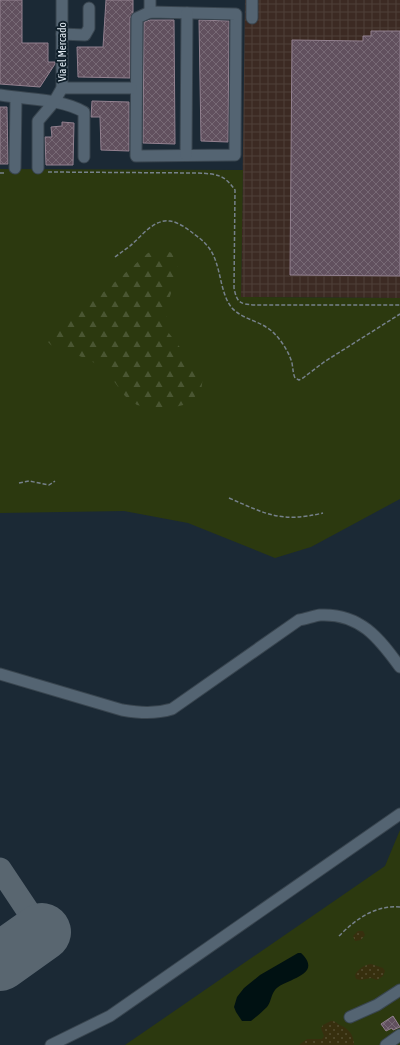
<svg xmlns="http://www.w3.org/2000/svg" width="400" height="1045" font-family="'Asap Condensed',sans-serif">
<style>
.industrial{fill:url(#industrial-grid)}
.green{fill:#2c390f}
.forest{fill:url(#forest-firs)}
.sand{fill:url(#sand-dots)}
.water{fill:#001112}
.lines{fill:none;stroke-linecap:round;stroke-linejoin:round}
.taxiway{stroke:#596670;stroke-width:23}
.runway{stroke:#596670;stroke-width:58}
.building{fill:url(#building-cross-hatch);stroke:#938190}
.minor-casing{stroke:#39454f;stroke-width:13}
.path{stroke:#76818b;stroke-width:1.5;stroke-dasharray:4 2;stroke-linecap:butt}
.minor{stroke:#546472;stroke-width:11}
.labels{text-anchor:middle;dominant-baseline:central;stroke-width:4;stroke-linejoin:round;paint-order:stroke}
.street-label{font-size:11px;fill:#dee7ef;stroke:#11202b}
</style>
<defs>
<pattern id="industrial-grid" width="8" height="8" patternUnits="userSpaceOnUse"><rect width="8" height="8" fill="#3c2a23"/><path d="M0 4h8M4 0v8" fill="none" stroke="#4e3f38"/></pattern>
<pattern id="forest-firs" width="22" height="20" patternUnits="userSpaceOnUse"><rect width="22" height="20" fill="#2c390f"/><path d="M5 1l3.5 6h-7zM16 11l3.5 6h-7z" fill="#4a5632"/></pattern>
<pattern id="sand-dots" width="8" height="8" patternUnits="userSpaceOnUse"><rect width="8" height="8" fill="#372f0e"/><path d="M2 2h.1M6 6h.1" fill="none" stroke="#544d31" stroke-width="1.8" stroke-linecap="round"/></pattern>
<pattern id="building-cross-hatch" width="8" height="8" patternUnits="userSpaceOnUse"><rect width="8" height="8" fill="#61505e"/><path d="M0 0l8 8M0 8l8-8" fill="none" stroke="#776975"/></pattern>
</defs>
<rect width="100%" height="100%" fill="#1b2935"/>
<polygon class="industrial" points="245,0 400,0 400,298 241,297"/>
<g class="green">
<polygon points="0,169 243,170 241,297 400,298 400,499 311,547 275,558 188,523 124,511 0,513"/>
<polygon points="400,830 400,1045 125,1045 385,866"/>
</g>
<polygon class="forest" points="160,249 172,253 179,270 166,308 168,332 203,377 201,391 187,404 163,410 137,405 125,396 104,368 87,359 51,345 46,340 48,331 100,295 148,253"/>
<g class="sand">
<polygon points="358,931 363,931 365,935 361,940 355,941 353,936"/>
<path d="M371,964L383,968L385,971L383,976L377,980L371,978L361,980L356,979L355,975C358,969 364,965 371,964Z"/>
<path d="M331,1021C336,1021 336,1023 340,1025C349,1029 354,1035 354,1045H299L307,1039H322L324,1036L321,1028L323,1025Z"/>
</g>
<path class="water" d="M298,953H301C325,976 283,979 275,990C271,995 271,1002 267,1007C262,1012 256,1017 251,1021H242L236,1012L234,1007L237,997L244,988L260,975Z"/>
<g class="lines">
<polyline class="taxiway" points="0,869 42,932"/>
<polyline class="runway" points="0,962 42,932"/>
</g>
<g class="building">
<polygon points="0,0 22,0 22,43 48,43 48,62 55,62 55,64 40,87 0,84"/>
<polygon points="106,0 133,0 133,13 130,18 130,78 78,77 77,47 103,47"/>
<polygon points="150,20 174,20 175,144 143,143 144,22"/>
<polygon points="199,20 229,21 228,142 201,141"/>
<polygon points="371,31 400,31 400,276 290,275 292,40 363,41 363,36 371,36"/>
<polygon points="92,101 129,102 129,151 101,150 100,117 91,117"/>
<polygon points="0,107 7,107 8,164 0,164"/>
<polygon points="62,122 74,123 73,165 46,165 45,137 52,137 51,127 62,126"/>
<polygon points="393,1016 400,1027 393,1030 392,1028 386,1031 381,1024"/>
</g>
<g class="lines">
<g class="minor-casing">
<g id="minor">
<polyline points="150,0 150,12"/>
<polygon points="150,12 236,14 235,155 136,156 137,18"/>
<polyline points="252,18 252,0"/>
<polyline points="62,34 85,35 89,28 89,8"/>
<polyline points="62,88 131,88"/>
<path d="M0,95C28,100 59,98 84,112V157"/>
<polyline points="186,155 187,13"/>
<polyline points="15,168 16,98"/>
<polyline points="38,168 38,121 54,102 62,88 62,0"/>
<path d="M0,674L122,710C140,713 155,714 172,709L299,620C306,619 313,616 320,615C360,613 379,638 400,667"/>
<polyline points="350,1017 377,1005 400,990"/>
<polyline points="51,1045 110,1016 400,814"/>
<polyline points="386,1045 400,1035"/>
</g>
</g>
<g class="path">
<path d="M48,172L198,173C216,174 224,174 235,190L234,288C237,303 240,304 255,305H400"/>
<polyline points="0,173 6,173"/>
<path d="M115,257C120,253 125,250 130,246C141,237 153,219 170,221C178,222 188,229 194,234C204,241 212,249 216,262C221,276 222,296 232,308C241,318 255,320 266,327C277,333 289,351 292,363C293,369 293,373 295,378L299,380L303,378L324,362L400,314"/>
<polyline points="19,483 29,481 49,485 55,481"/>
<path d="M229,498C266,514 281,523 323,513"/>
<path d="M339,936C356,919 375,905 400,907"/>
</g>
<use href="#minor" class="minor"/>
</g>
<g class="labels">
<g class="street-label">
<text transform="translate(62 52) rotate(-90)">Via el Mercado</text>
</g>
</g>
</svg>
